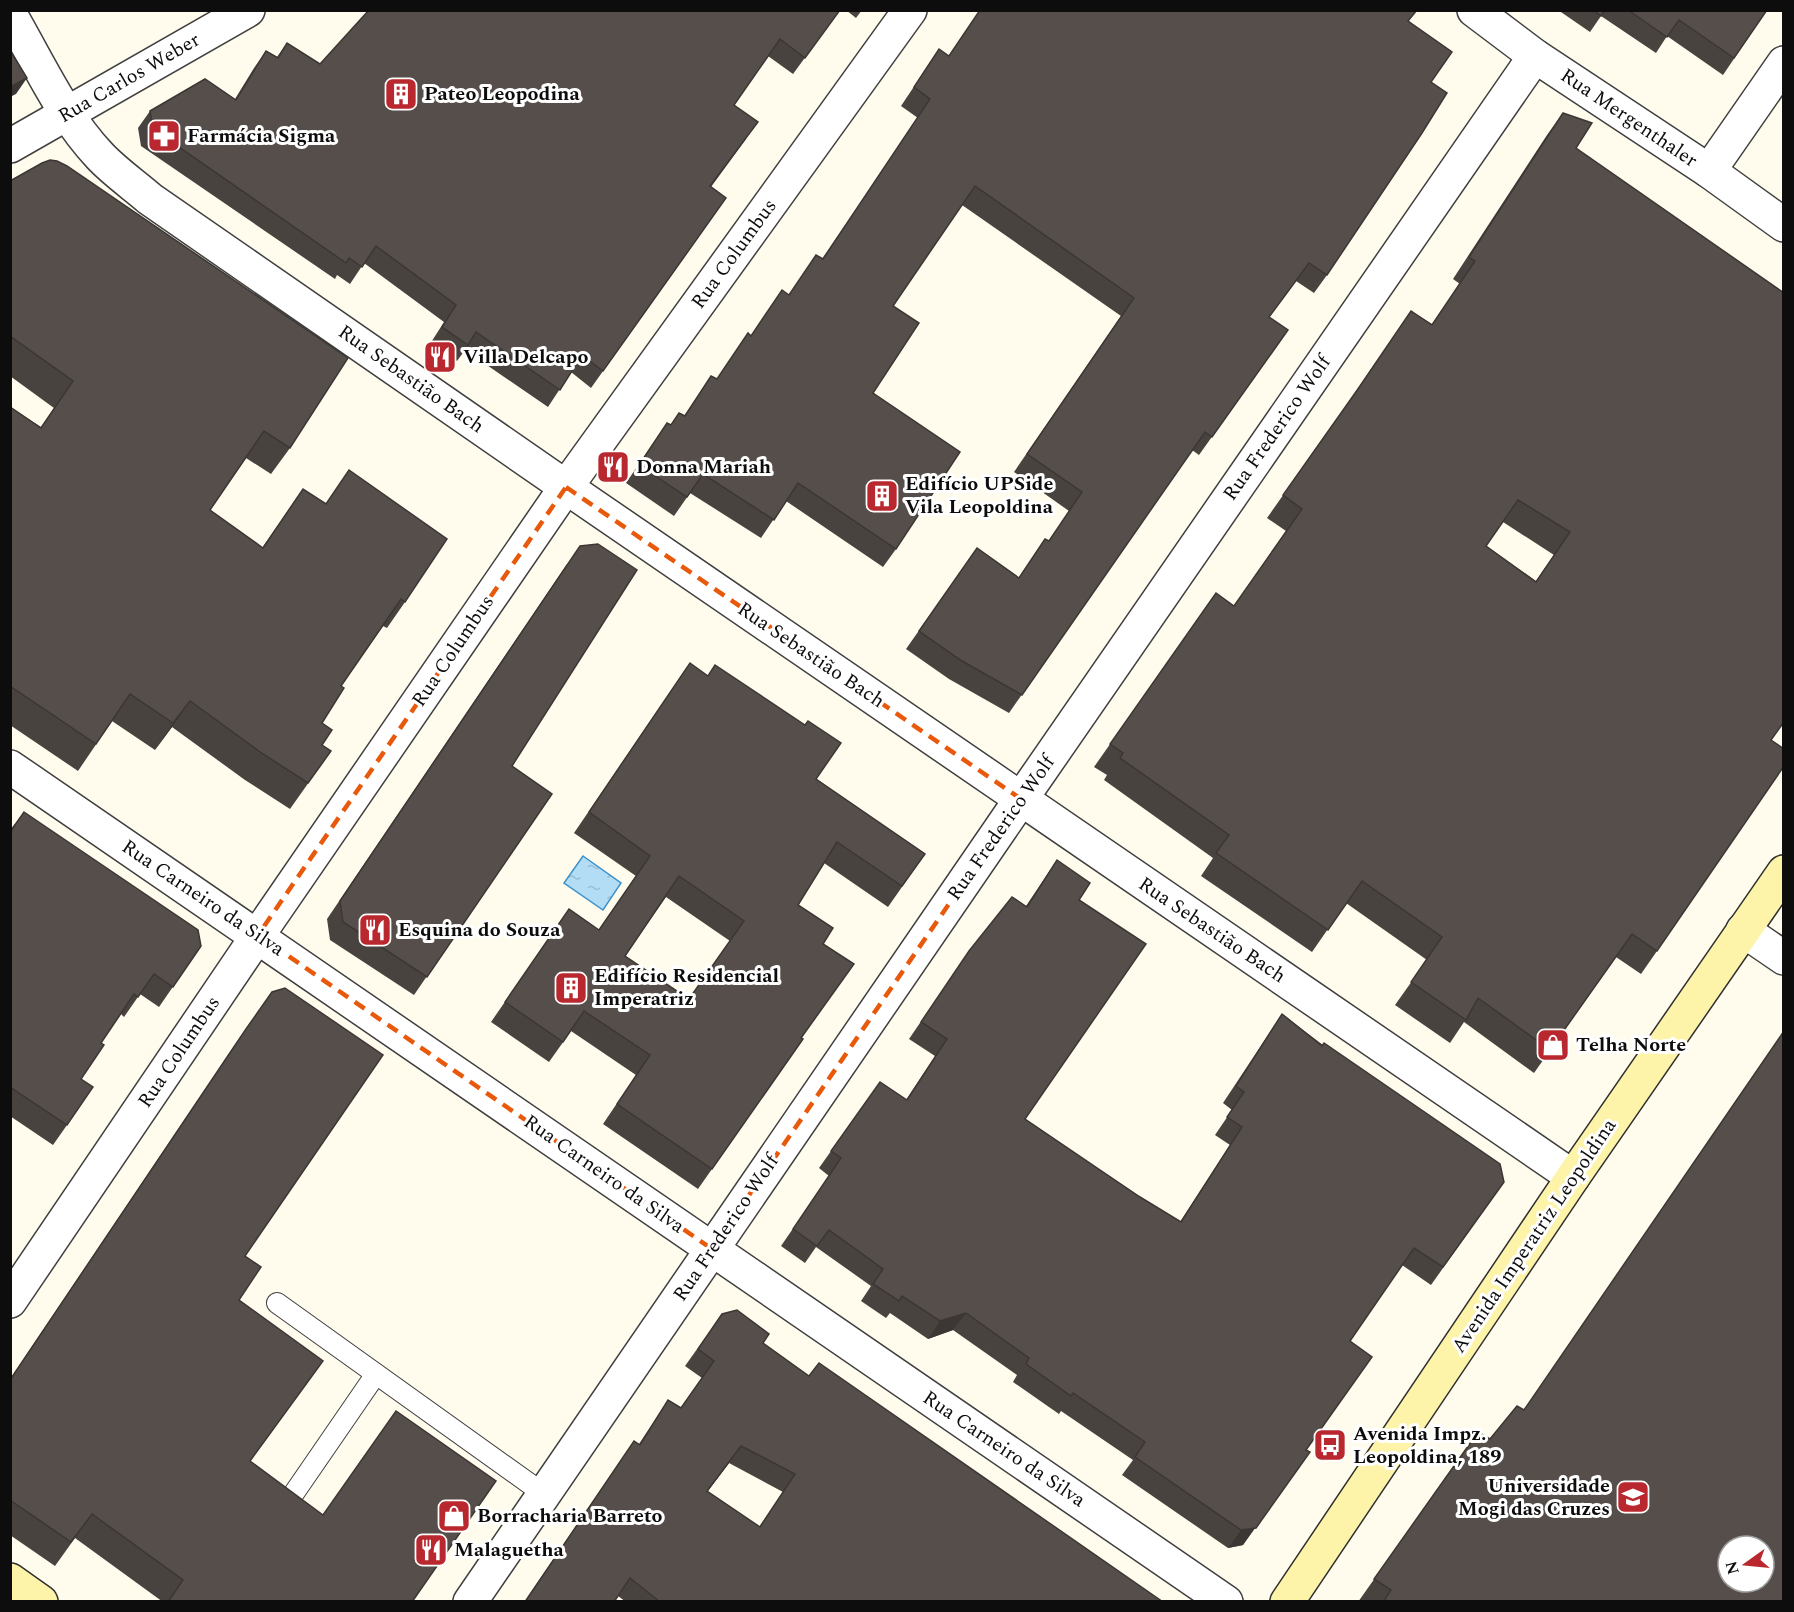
<svg xmlns="http://www.w3.org/2000/svg" width="1794" height="1612" font-family="Spectral,serif">
<style>
.water{fill:url(#water-ripples);stroke:#3b92ca;stroke-width:1.5}
.lines{fill:none;stroke-linecap:round;stroke-linejoin:round}
.service-casing{stroke:#404040;stroke-width:22}
.minor-casing{stroke:#404040;stroke-width:36}
.secondary-casing{stroke:#2f2f2f;stroke-width:36}
.service{stroke:#fff;stroke-width:20}
.minor{stroke:#fff;stroke-width:33}
.secondary{stroke:#fdf4aa;stroke-width:33}
.wall{fill:#494340;fill-rule:evenodd}
.shaded-wall{fill:#3c3734}
.building{fill:#554e4a;stroke:#3c3734;stroke-width:1.5;fill-rule:evenodd}
.marked{fill:none;stroke:#e8590c;stroke-width:4.5;stroke-dasharray:12 8;stroke-linejoin:round}
.labels{text-anchor:middle;dominant-baseline:central;stroke-width:6;stroke-linejoin:round;paint-order:stroke}
.street-label{font-size:20px;fill:#0d0d0d;stroke:#fff}
.poi-label{font-size:20px;font-weight:bold;fill:#0d0d0d;stroke:#fff;text-anchor:start}
</style>
<defs>
<pattern id="water-ripples" width="26" height="14" patternUnits="userSpaceOnUse" patternTransform="scale(1.5)"><rect width="26" height="14" fill="#b3ddf5"/><path d="M2 4q2-2 4 0t4 0M15 11q2-2 4 0t4 0" fill="none" stroke="#99bcd1"/></pattern>
</defs>
<rect width="100%" height="100%" fill="#fffbed"/>
<polygon class="water" points="583,856 621,883 603,910 564,883"/>
<g class="lines">
<g class="service-casing">
<g id="service">
<polyline points="277,1303 544,1494"/>
<polyline points="290,1499 376,1374"/>
</g>
</g>
<g class="minor-casing">
<g id="minor">
<polyline points="1474,10 1535,56 1709,171 1784,225"/>
<path d="M10,14C38,62 62,116 100,156C115,172 134,185 150,199L566,487L1573,1177"/>
<polyline points="10,146 248,10"/>
<polyline points="1709,171 1784,63"/>
<polyline points="10,767 1226,1602"/>
<polyline points="1743,930 1784,958"/>
<polyline points="10,1301 258,935 566,487 910,10"/>
<polyline points="470,1602 1021,799 1535,56"/>
</g>
</g>
<g class="secondary-casing">
<g id="secondary">
<polyline points="10,1580 41,1602"/>
<polyline points="1287,1602 1573,1177 1784,872"/>
</g>
</g>
<use href="#service" class="service"/>
<use href="#minor" class="minor"/>
<use href="#secondary" class="secondary"/>
</g>
<g class="wall">
<polygon points="840,10 793,74 768,56 734,105 746,139 711,187 726,198 591,388 571,372 548,407 465,350 457,361 430,344 444,322 364,263 350,284 337,275 335,279 141,146 138,128 150,111 235,99 254,68 266,51 277,57 287,43 320,64"/>
<polygon points="846,10 862,10 856,18"/>
<polygon points="1558,10 1767,10 1723,75 1667,36 1656,53 1601,16 1590,32"/>
<polygon points="1409,22 1431,82 1327,275 1314,293 1296,281 1269,317 1288,330 1199,455 1192,450 1009,713 949,679 906,649 977,548 1019,578 1045,539 1049,541 1069,511 1014,472 1121,316 962,205 893,306 873,393 896,549 883,567 786,501 761,538 690,493 674,516 626,483 667,423 670,425 684,416 711,376 717,379 748,333 751,336 822,259 918,118 901,106 939,49 948,56"/>
<path d="M1563,113L1576,148L1771,740L1657,951L1641,974L1616,957L1534,1073L1464,1022L1450,1043L1395,1005L1427,960L1346,903L1312,952L1201,876L1213,858L1104,780L1107,775L1094,767L1216,593L1234,606L1286,531L1267,518L1345,407L1411,311L1432,324L1460,284L1453,279L1547,135ZM1503,522L1554,555L1536,581L1486,546Z"/>
<polygon points="10,181 290,448 271,474 246,458 210,510 262,548 303,489 405,602 387,628 383,626 341,686 322,723 322,745 331,751 290,809 245,780 172,727 155,750 112,721 78,771 10,725 10,407 41,427 54,408 10,376"/>
<polygon points="567,564 512,766 552,794 414,995 330,940 327,919"/>
<path d="M690,663L816,779L925,854L888,907L824,863L798,905L823,944L802,1038L803,1039L698,1189L603,1124L636,1075L571,1031L549,1062L491,1022L569,909L599,930L636,876L574,833ZM666,897L730,941L689,999L625,956Z"/>
<polygon points="24,812 201,946 159,1007 140,994 124,1017 121,1014 101,1043 81,1079 67,1125 53,1145 10,1116 10,830"/>
<polygon points="1057,860 1079,900 1025,1119 1140,1197 1180,1222 1230,1145 1215,1135 1232,1110 1223,1103 1282,1014 1504,1182 1431,1285 1402,1265 1350,1341 1306,1450 1243,1545 1228,1548 1122,1475 1133,1460 1061,1411 1059,1414 1013,1382 1017,1375 953,1330 928,1339 890,1313 886,1318 861,1301 871,1286 816,1247 805,1263 781,1246 829,1176 819,1168 880,1082 906,1100 935,1056 909,1039 969,951 1026,906"/>
<polygon points="272,992 245,1256 239,1300 306,1384 250,1461 412,1602 163,1602 75,1538 55,1566 10,1535 10,1379 230,1052"/>
<path d="M722,1314L809,1376L1163,1602H626L618,1596L614,1602H524L634,1441L639,1444L668,1400L681,1408L702,1378L685,1366ZM729,1463L783,1492L759,1527L707,1492Z"/>
<polygon points="1523,1410 1784,1602 1358,1602 1478,1432 1490,1439"/>
</g>
<g class="shaded-wall">
<polygon points="27,78 16,94 10,97 10,87"/>
<polygon points="190,701 172,727 155,750 173,723"/>
<polygon points="966,1313 953,1330 928,1339 940,1321"/>
<polygon points="741,1446 729,1463 695,1508 707,1491"/>
<polygon points="1310,1452 1243,1545 1228,1548 1241,1530"/>
</g>
<g class="building">
<polygon points="369,10 840,10 805,58 780,39 734,105 758,122 710,186 726,198 603,371 582,355 560,390 476,332 468,345 442,327 456,305 376,246 362,267 349,258 346,263 153,129 150,111 205,79 236,100 266,51 278,58 287,43 320,64"/>
<polygon points="980,10 1417,10 1408,21 1452,52 1431,82 1447,93 1422,133 1327,275 1309,263 1269,317 1288,330 1212,437 1205,432 1022,695 962,661 919,631 977,548 1019,578 1045,539 1049,541 1082,492 1027,454 1134,298 975,186 893,306 919,323 873,393 960,452 896,549 798,483 774,520 703,474 687,497 639,465 667,423 671,425 679,413 685,416 711,376 717,379 748,333 751,336 782,290 789,295 816,255 823,259 930,99 914,87 939,49 949,56"/>
<polygon points="1593,10 1605,10 1601,16"/>
<polygon points="1628,10 1767,10 1734,58 1679,20 1667,37"/>
<polygon points="10,50 27,78 10,87"/>
<path d="M1563,113L1592,123L1576,148L1784,293V722L1771,740L1784,749V766L1657,951L1632,934L1550,1050L1478,998L1466,1020L1411,982L1442,937L1362,881L1328,930L1216,853L1229,835L1120,758L1123,753L1110,744L1216,593L1234,606L1302,509L1283,495L1358,389L1411,311L1432,325L1475,261L1469,257ZM1518,500L1570,532L1536,582L1486,546Z"/>
<polygon points="50,160 57,161 67,166 348,358 290,448 264,431 210,510 263,548 303,489 326,504 349,470 447,539 405,602 401,599 341,686 344,688 322,723 332,730 322,745 331,751 308,783 263,754 190,701 173,723 130,694 96,744 10,686 10,407 41,428 73,381 10,336 10,181 42,163"/>
<polygon points="598,544 637,570 512,766 552,794 427,977 343,922 340,901 580,546"/>
<path d="M690,663L708,676L715,665L805,725L808,721L841,743L816,779L925,854L902,886L837,842L798,905L833,928L823,944L854,964L801,1038L803,1039L712,1169L617,1104L650,1055L584,1011L563,1042L505,1002L569,909L599,930L650,856L589,812ZM679,876L744,921L689,999L625,956Z"/>
<polygon points="24,812 198,930 201,946 173,987 154,974 138,997 134,994 101,1043 104,1045 81,1079 93,1087 67,1125 10,1087 10,830 11,831"/>
<polygon points="1057,860 1090,883 1079,900 1146,944 1025,1119 1140,1197 1181,1222 1242,1127 1227,1117 1244,1092 1236,1086 1282,1014 1322,1046 1324,1043 1500,1164 1504,1182 1443,1267 1414,1248 1350,1341 1372,1357 1306,1450 1310,1452 1256,1528 1241,1530 1135,1457 1145,1442 1073,1393 1071,1396 1026,1364 1029,1358 966,1313 940,1321 902,1296 899,1301 873,1284 883,1269 829,1230 817,1246 793,1229 841,1158 831,1151 880,1082 907,1100 947,1039 921,1022 969,951 1012,897 1027,907"/>
<polygon points="285,988 383,1055 245,1256 261,1267 239,1300 323,1361 250,1461 323,1515 396,1411 496,1481 412,1602 168,1602 183,1580 92,1514 71,1542 10,1500 10,1380 246,1029 272,992"/>
<path d="M1784,1031V1602H1388L1385,1599L1391,1590L1374,1579L1478,1432L1490,1439L1517,1406L1524,1410ZM1728,1546H1764V1582H1728Z"/>
<path d="M737,1310L769,1334L763,1343L809,1376L819,1363L1163,1602H660L630,1578L614,1602H525L634,1441L640,1445L668,1400L681,1408L714,1361L698,1349L722,1314ZM741,1446L795,1474L760,1527L707,1491Z"/>
</g>
<path class="marked" d="M566,487L1021,799L712,1249L258,935Z"/>
<defs>
<g id="building-square" transform="scale(1.725)"><rect x="-9" y="-9" width="18" height="18" rx="4" fill="#ba282f" stroke="#fff"/><path d="M-4-6H4V6H1V3H-1V6H-4ZM-2.5-4.3h1.7v1.8h-1.7ZM.8-4.3h1.7v1.8H.8ZM-2.5-1h1.7V.8h-1.7ZM.8-1h1.7V.8H.8Z" fill="#fff"/></g>
<g id="pharmacy-square" transform="scale(1.725)"><rect x="-9" y="-9" width="18" height="18" rx="4" fill="#ba282f" stroke="#fff"/><path d="M-2-6h4v4h4v4h-4v4h-4v-4h-4v-4h4Z" fill="#fff"/></g>
<g id="restaurant-square" transform="scale(1.725)"><rect x="-9" y="-9" width="18" height="18" rx="4" fill="#ba282f" stroke="#fff"/><path d="M-5-6h1v4h1v-4h1v4h1v-4h1v5L-1.5 .5V6h-2V.5L-5-1ZM5-6V6H3V1.5H1.5Q1.5-4 5-6Z" fill="#fff"/></g>
<g id="shop-square" transform="scale(1.725)"><rect x="-9" y="-9" width="18" height="18" rx="4" fill="#ba282f" stroke="#fff"/><path d="M-5-2.5h2.3a2.7 3.5 0 0 1 5.4 0H5L5.5 6h-11ZM-1.5-2.5h3a1.5 2.3 0 0 0-3 0Z" fill="#fff"/></g>
<g id="bus-square" transform="scale(1.725)"><rect x="-9" y="-9" width="18" height="18" rx="4" fill="#ba282f" stroke="#fff"/><path d="M-5-6H5V4H4V6H2V4H-2V6H-4V4H-5ZM-3.5-4V0h7V-4ZM-3.5 1.2v1.5H-2V1.2ZM2 1.2v1.5H3.5V1.2Z" fill="#fff"/></g>
<g id="university-square" transform="scale(1.725)"><rect x="-9" y="-9" width="18" height="18" rx="4" fill="#ba282f" stroke="#fff"/><path d="M0-5L7-2L0 1L-7-2ZM-4 1L0 2.5L4 1V4Q0 6-4 4Z" fill="#fff"/></g>
</defs>
<g fill-rule="evenodd">
<use href="#building-square" x="401" y="94"/>
<use href="#pharmacy-square" x="164" y="136"/>
<use href="#restaurant-square" x="440" y="357"/>
<use href="#restaurant-square" x="613" y="467"/>
<use href="#building-square" x="882" y="496"/>
<use href="#restaurant-square" x="375" y="930"/>
<use href="#building-square" x="571" y="988"/>
<use href="#shop-square" x="1553" y="1045"/>
<use href="#bus-square" x="1330" y="1445"/>
<use href="#university-square" x="1633" y="1497"/>
<use href="#shop-square" x="454" y="1516"/>
<use href="#restaurant-square" x="431" y="1550"/>
</g>
<g class="labels">
<g class="street-label">
<text transform="translate(129 78) rotate(-30)">Rua Carlos Weber</text>
<text transform="translate(1629 118) rotate(34)">Rua Mergenthaler</text>
<text transform="translate(734 254) rotate(-54)">Rua Columbus</text>
<text transform="translate(411 379) rotate(35)">Rua Sebastião Bach</text>
<text transform="translate(1277 428) rotate(-55)">Rua Frederico Wolf</text>
<text transform="translate(453 651) rotate(-56)">Rua Columbus</text>
<text transform="translate(811 655) rotate(34)">Rua Sebastião Bach</text>
<text transform="translate(1001 828) rotate(-55)">Rua Frederico Wolf</text>
<text transform="translate(203 898) rotate(34)">Rua Carneiro da Silva</text>
<text transform="translate(1212 930) rotate(34)">Rua Sebastião Bach</text>
<text transform="translate(179 1052) rotate(-56)">Rua Columbus</text>
<text transform="translate(604 1174) rotate(35)">Rua Carneiro da Silva</text>
<text transform="translate(726 1228) rotate(-56)">Rua Frederico Wolf</text>
<text transform="translate(1534 1236) rotate(-56)">Avenida Imperatriz Leopoldina</text>
<text transform="translate(1004 1449) rotate(34)">Rua Carneiro da Silva</text>
</g>
<g class="poi-label">
<text x="424" y="94">Pateo Leopodina</text>
<text x="187" y="136">Farmácia Sigma</text>
<text x="463" y="357">Villa Delcapo</text>
<text x="636" y="467">Donna Mariah</text>
<text x="905" y="484">Edifício UPSide<tspan x="905" dy="23">Vila Leopoldina</tspan></text>
<text x="398" y="930">Esquina do Souza</text>
<text x="594" y="976">Edifício Residencial<tspan x="594" dy="23">Imperatriz</tspan></text>
<text x="1576" y="1045">Telha Norte</text>
<text x="1353" y="1434">Avenida Impz.<tspan x="1353" dy="23">Leopoldina, 189</tspan></text>
<text x="1610" y="1486" text-anchor="end">Universidade<tspan x="1610" dy="23">Mogi das Cruzes</tspan></text>
<text x="477" y="1516">Borracharia Barreto</text>
<text x="454" y="1550">Malaguetha</text>
</g>
</g>
<rect width="1794" height="1612" fill="none" stroke="#0d0d0d" stroke-width="24"/>
<g transform="translate(1746 1564) rotate(255)"><circle r="28" fill="#ffffff" stroke="#9e9e9e" stroke-width="1.5"/>
<path d="M0-4.5L10 22L0 15L-10 22Z" fill="#ba282f"/>
<text y="-9" font-size="16" font-weight="bold" text-anchor="middle" fill="#0d0d0d">N</text>
</g>
</svg>
